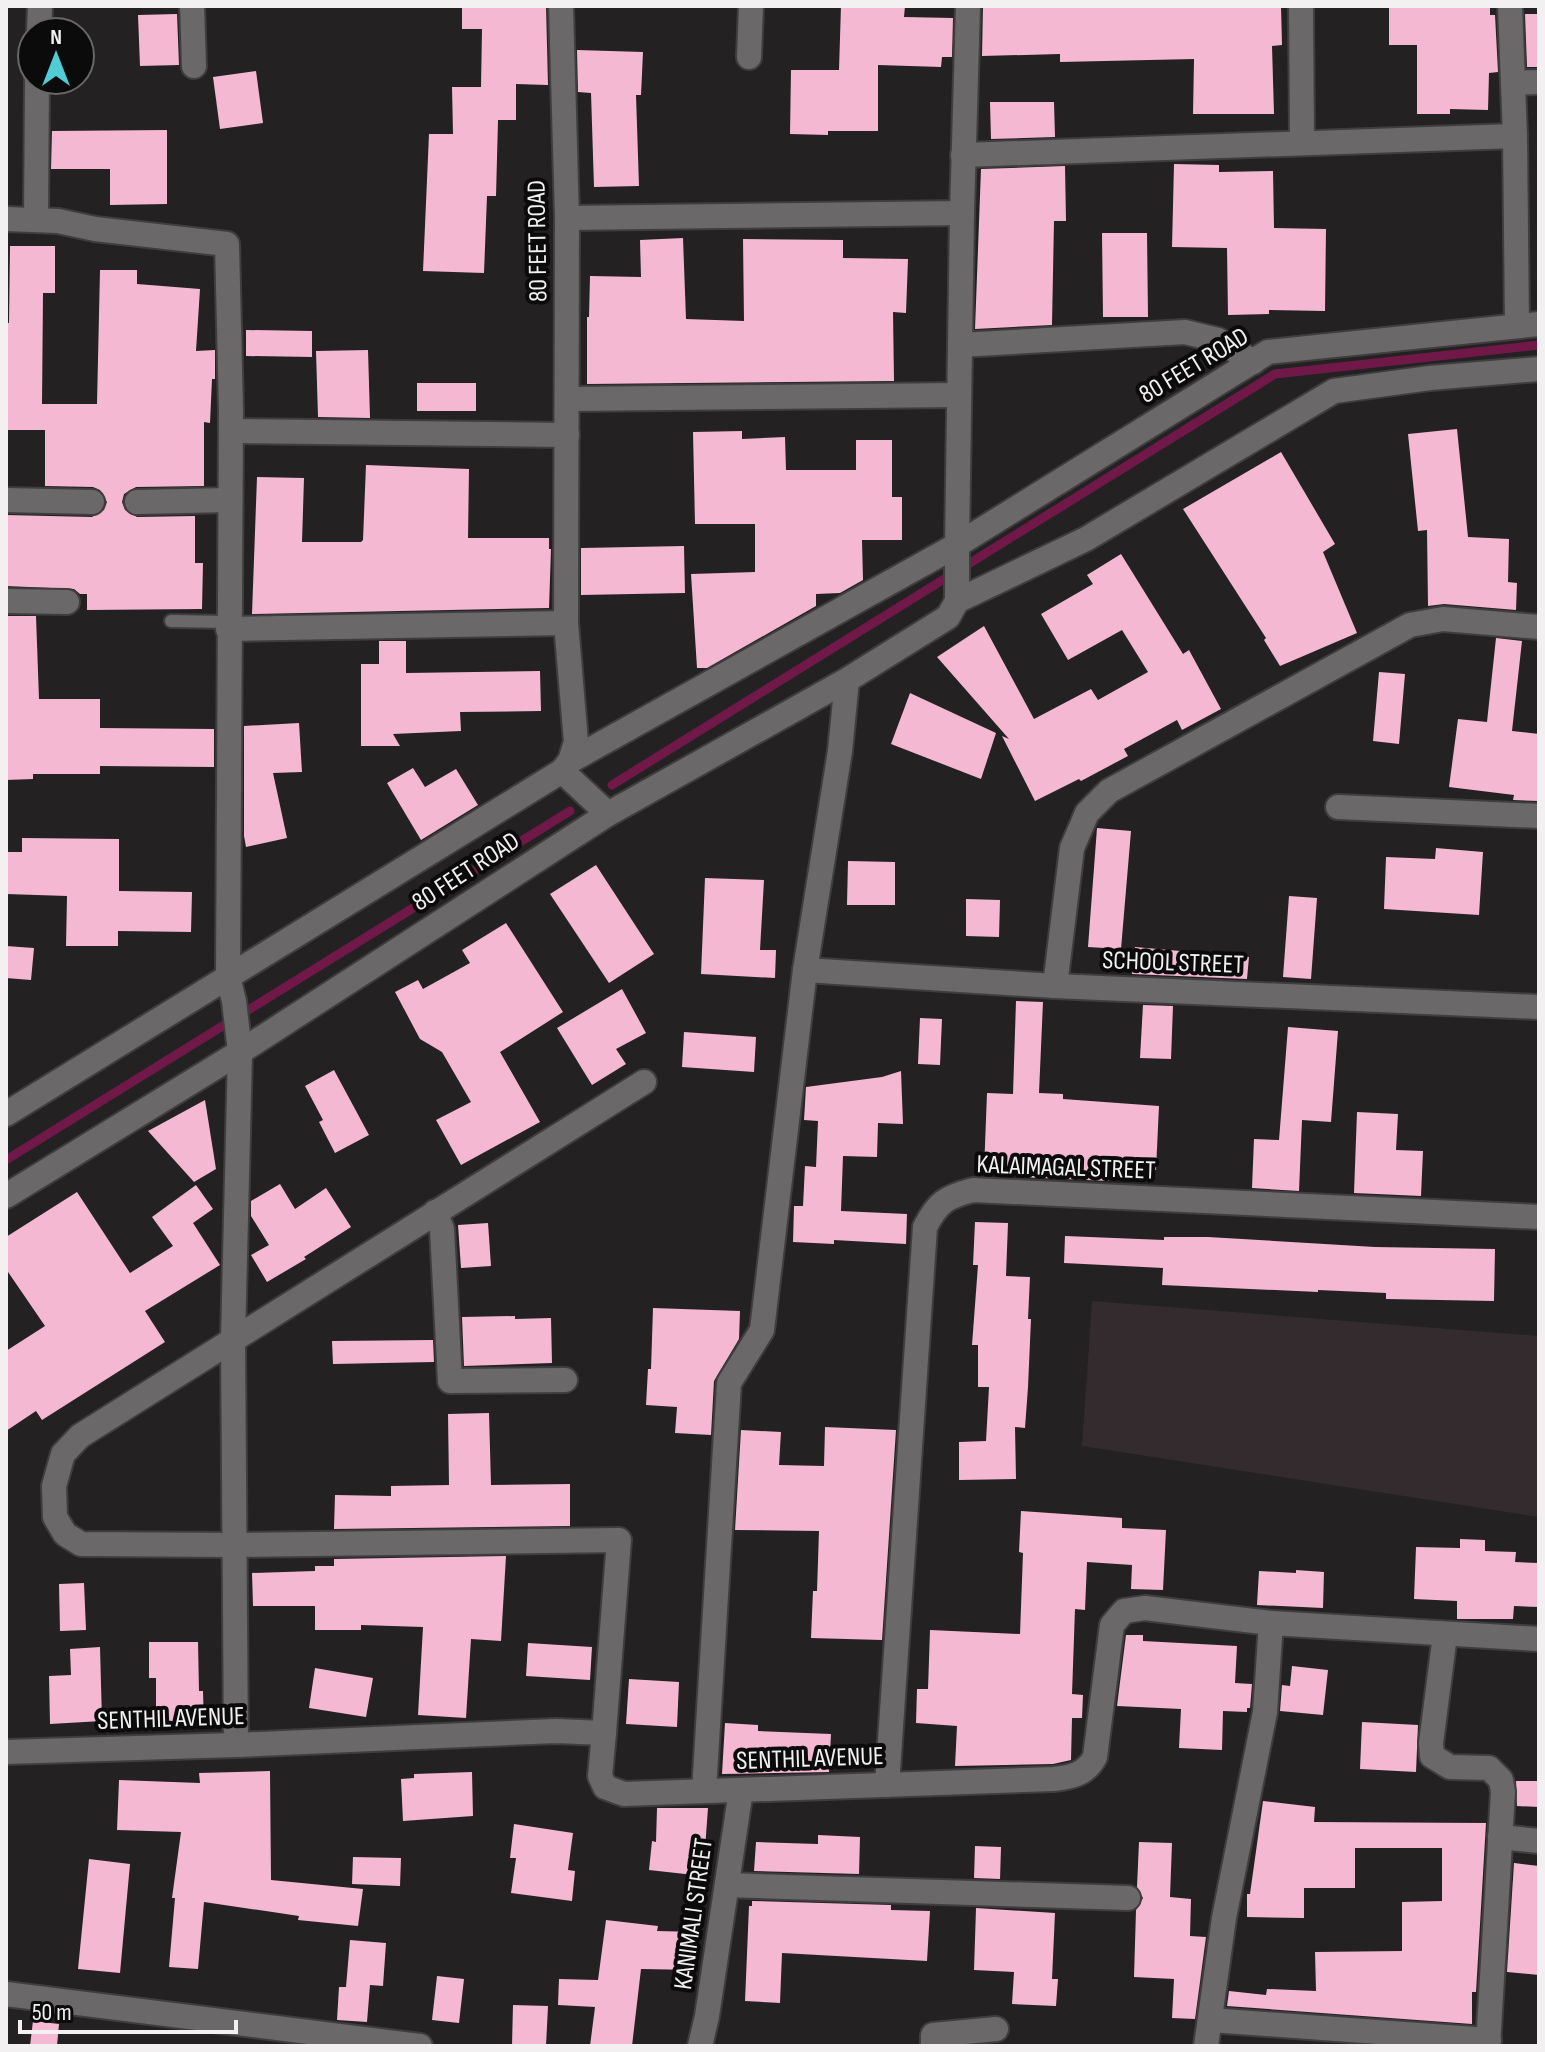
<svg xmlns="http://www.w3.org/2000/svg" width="1545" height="2052" font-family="'Sofia Sans Condensed',sans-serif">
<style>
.built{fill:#332b2e}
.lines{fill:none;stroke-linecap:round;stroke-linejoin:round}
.stream{stroke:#701949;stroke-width:9}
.building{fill:#f5b8d2}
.service-casing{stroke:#3f3d3e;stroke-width:16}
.minor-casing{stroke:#3f3d3e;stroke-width:28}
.service{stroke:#6b6869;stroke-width:12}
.minor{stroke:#6b6869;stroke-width:24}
.labels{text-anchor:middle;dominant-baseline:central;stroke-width:8;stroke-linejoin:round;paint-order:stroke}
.street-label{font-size:26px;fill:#f2f0f1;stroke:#0c0b0b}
</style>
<rect width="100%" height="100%" fill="#232122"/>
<polygon class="built" points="1092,1301 1539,1336 1539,1517 1082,1446"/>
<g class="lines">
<g class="stream">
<polyline points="612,785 1275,374 1539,345"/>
<polyline points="6,1160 570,811"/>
</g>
</g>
<g class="building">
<polygon points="462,6 546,6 548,85 516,84 516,120 498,120 496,196 487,196 484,273 423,271 429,134 453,134 452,87 481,87 482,29 462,29"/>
<polygon points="841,6 905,6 904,17 953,18 952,57 942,57 941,67 878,65 878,131 828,131 828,135 790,134 791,70 839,70"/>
<polygon points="983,6 1281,6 1282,45 1272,46 1274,114 1193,114 1194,59 1060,62 1060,54 982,56"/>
<polygon points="1389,8 1490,8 1490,15 1495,15 1498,72 1489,73 1488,110 1450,109 1450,114 1417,114 1417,45 1389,45"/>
<polygon points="177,14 179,65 140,66 138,15"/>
<polygon points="1525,14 1539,14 1539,67 1527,67"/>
<polygon points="577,50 643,52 641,95 636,95 639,186 594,187 591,93 578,92"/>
<polygon points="256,71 263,123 220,129 213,77"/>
<polygon points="990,102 1054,102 1055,137 991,139"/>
<polygon points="167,130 167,204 110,205 110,169 51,169 52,131"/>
<polygon points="1174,164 1219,165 1219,172 1273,171 1274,228 1326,229 1325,311 1269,310 1269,314 1228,315 1227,248 1172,247"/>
<polygon points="1065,166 1066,221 1054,221 1052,325 975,329 981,169"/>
<polygon points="1102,233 1147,233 1148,317 1103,317"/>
<polygon points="683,238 686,319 744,321 743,239 843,240 843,258 908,259 906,313 893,312 894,381 587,384 587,317 589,317 590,276 641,277 640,240"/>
<polygon points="10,246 55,246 55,293 43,293 42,404 97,404 100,270 137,270 137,284 200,289 196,351 215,350 215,379 212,379 210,423 204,422 204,486 136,487 124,494 122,502 125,510 137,517 195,516 195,563 203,563 202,609 87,610 87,594 80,594 74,589 6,586 6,515 92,517 104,510 107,502 100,490 93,487 45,486 45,430 6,430 6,323 9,323"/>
<polygon points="246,330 312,331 312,357 246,356"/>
<polygon points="368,350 370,418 318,417 316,351"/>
<rect x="417" y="383" width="59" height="28"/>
<polygon points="1457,429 1468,537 1509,539 1508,582 1517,583 1516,610 1444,604 1428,606 1427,530 1418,531 1408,434"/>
<polygon points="742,431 742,439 785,437 786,470 856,470 856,440 892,440 892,497 902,497 902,540 862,540 863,580 840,593 816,594 816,606 707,668 697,668 691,574 755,572 755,524 695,524 693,432"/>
<polygon points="1281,452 1335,544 1323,552 1357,633 1280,666 1264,640 1266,638 1183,509"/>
<polygon points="366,465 469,469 468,538 549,538 549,549 551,549 549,608 252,614 257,477 304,478 302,542 361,542 363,540"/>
<polygon points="684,546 685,593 581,595 581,548"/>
<polygon points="1121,554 1183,654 1189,650 1221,709 1182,730 1177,720 1124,749 1128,756 1081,781 1079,779 1035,801 1002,736 1009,739 937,657 984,626 1034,719 1091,689 1098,700 1148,672 1122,630 1068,660 1041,614 1093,584 1087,575"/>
<polygon points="6,616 36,616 39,699 100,699 100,728 214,729 214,767 100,766 100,774 33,774 33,779 6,780"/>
<polygon points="1496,638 1522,641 1512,731 1539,734 1539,801 1513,800 1514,795 1449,787 1458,719 1487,722"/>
<polygon points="379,641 406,641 406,673 540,671 541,711 460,712 461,731 393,734 400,746 361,746 361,664 379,664"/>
<polygon points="1379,672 1405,674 1399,744 1373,741"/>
<polygon points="910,693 996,733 981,779 891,744"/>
<polygon points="299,723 302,772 273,773 287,838 246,847 244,836 244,726"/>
<polygon points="413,768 425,787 456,769 478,805 421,840 387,783"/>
<polygon points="1097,828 1131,831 1121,949 1088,947"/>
<polygon points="22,838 119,839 119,891 192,892 191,932 118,931 118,946 66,946 67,896 6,894 6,852 22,852"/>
<polygon points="1436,848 1483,852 1479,915 1384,909 1386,857 1435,859"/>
<polygon points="848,861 895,862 895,905 847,905"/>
<polygon points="596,865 654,954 609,983 550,894"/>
<polygon points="705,878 764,880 760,950 776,950 775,978 701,974"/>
<polygon points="1289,896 1317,898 1311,979 1283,977"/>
<polygon points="966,899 1000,900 999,937 966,936"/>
<polygon points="506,923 563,1012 500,1052 540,1122 461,1165 436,1120 471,1102 442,1052 420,1039 395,992 418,980 423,989 470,963 462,950"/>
<polygon points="6,946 34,948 31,980 6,978"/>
<polygon points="1135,947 1249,957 1247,979 1132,974"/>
<polygon points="622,989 646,1033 616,1049 626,1064 592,1085 557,1028"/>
<polygon points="1016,1001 1043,1002 1039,1093 1063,1094 1063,1099 1159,1106 1156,1170 1110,1168 1109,1181 1018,1177 1018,1172 984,1171 987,1093 1013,1094"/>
<polygon points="1143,1005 1173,1006 1171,1059 1140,1058"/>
<polygon points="920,1018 942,1019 940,1065 918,1064"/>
<polygon points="1288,1027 1338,1031 1331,1122 1302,1120 1299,1191 1252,1188 1254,1139 1279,1140"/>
<polygon points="684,1032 756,1037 754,1072 682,1067"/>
<polygon points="334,1070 369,1135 335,1153 319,1122 323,1120 305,1086"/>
<polygon points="901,1071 903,1124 878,1123 877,1157 843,1156 841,1211 907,1214 906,1244 834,1240 834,1244 793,1242 794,1206 803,1206 805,1166 816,1167 818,1121 804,1120 806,1087 882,1077"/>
<polygon points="205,1100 216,1169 194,1182 148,1131"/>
<polygon points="1357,1112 1398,1114 1396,1150 1423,1151 1421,1196 1354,1193"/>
<polygon points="280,1184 295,1209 326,1188 351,1227 304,1257 306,1259 267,1282 251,1255 269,1245 251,1216 251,1201"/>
<polygon points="196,1185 213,1209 193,1223 220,1265 145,1311 165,1342 42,1420 36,1411 6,1431 6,1351 45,1326 6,1269 6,1237 77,1192 130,1273 173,1246 152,1217"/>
<polygon points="975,1222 1008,1223 1006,1276 1030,1277 1028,1319 1031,1319 1028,1387 1025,1428 1015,1427 1016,1479 959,1480 959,1442 986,1441 989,1387 978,1387 978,1345 972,1345 978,1265 973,1265"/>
<polygon points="488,1223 491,1266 461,1268 458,1225"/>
<polygon points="1065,1236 1164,1240 1164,1237 1208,1237 1375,1247 1495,1249 1494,1301 1386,1299 1386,1293 1318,1290 1318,1292 1162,1285 1163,1268 1064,1263"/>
<polygon points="653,1308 740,1311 739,1339 714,1381 711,1435 675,1433 677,1407 646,1405 648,1369 651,1369"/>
<polygon points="515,1316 515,1319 551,1318 552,1363 464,1366 462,1317"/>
<polygon points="433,1340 434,1362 333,1364 332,1341"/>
<polygon points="489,1413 491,1485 570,1484 570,1526 334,1529 335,1495 391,1496 391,1486 449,1485 448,1414"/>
<polygon points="825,1427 896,1430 882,1640 811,1638 813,1591 817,1591 819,1531 735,1530 741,1430 781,1432 779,1465 824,1466"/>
<polygon points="1021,1511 1122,1518 1122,1528 1166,1530 1163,1590 1131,1589 1132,1565 1087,1562 1085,1610 1075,1609 1072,1694 1083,1695 1082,1718 1072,1718 1071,1760 1053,1764 955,1766 957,1726 916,1723 917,1689 928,1689 930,1630 1020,1634 1023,1553 1019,1552"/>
<polygon points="1460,1539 1485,1540 1485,1551 1516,1552 1515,1562 1539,1563 1539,1607 1514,1606 1513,1619 1457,1619 1457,1601 1414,1599 1416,1547 1460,1548"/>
<polygon points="506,1556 501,1641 471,1639 466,1718 418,1715 423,1627 361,1625 361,1630 315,1630 315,1606 253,1606 252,1573 315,1571 315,1566 334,1566 334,1559"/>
<polygon points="1296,1570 1324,1572 1323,1608 1257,1605 1259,1571 1296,1573"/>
<polygon points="84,1583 86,1630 60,1631 59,1584"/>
<polygon points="1126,1635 1143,1635 1143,1641 1237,1646 1235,1683 1252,1684 1250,1708 1247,1708 1247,1712 1223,1711 1222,1750 1179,1748 1181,1709 1117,1706"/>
<polygon points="149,1642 198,1642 199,1691 203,1691 204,1726 156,1726 156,1678 149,1678"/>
<polygon points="528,1643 592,1647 590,1680 526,1676"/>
<polygon points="100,1647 102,1721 50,1724 49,1676 71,1675 70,1649"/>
<polygon points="1292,1666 1328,1670 1323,1715 1280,1711 1282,1685 1290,1686"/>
<polygon points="315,1668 373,1678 366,1717 309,1708"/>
<polygon points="629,1679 679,1682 677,1727 626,1724"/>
<polygon points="1362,1722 1418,1725 1416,1772 1360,1769"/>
<polygon points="725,1723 758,1725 758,1731 831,1734 829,1772 722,1774"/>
<polygon points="270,1771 271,1880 363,1889 358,1926 298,1920 299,1916 204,1902 198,1969 169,1967 175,1898 172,1898 181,1832 117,1830 119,1780 200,1783 199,1773"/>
<polygon points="472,1772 473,1816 403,1821 401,1779 414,1778 414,1774"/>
<polygon points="1516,1781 1539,1781 1539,1807 1517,1806"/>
<polygon points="1263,1801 1315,1807 1314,1822 1486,1823 1476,1992 1472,1992 1472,2024 1227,2006 1229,1991 1266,1995 1267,1989 1316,1991 1315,1952 1402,1951 1402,1902 1442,1901 1442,1848 1355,1848 1355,1888 1304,1888 1304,1918 1247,1917 1247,1894 1250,1894"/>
<polygon points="657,1808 708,1808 703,1876 649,1870 652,1841 656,1842"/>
<polygon points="514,1824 573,1833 568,1870 575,1871 572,1901 511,1893 516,1858 510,1858"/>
<polygon points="818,1835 860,1837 859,1874 754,1871 756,1842 818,1844"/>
<polygon points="1139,1842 1172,1843 1170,1897 1191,1899 1190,1936 1206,1937 1195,2019 1172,2018 1174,1979 1134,1977 1136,1910 1143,1898 1137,1887"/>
<polygon points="975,1846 1001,1847 1000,1879 974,1878"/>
<polygon points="353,1857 401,1858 400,1886 352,1884"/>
<polygon points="89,1859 130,1864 120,1973 78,1969"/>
<polygon points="1514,1863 1539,1866 1539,1975 1507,1972"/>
<polygon points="752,1901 891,1905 891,1910 930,1911 927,1961 782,1953 780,2003 745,2001 749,1906 752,1906"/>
<polygon points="976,1908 1055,1913 1052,1979 1058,1979 1056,2006 1012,2004 1014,1972 974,1970"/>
<polygon points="606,1920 658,1926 657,1931 697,1932 696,1970 641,1969 632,2046 590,2046 595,2007 558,2005 559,1979 598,1980"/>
<polygon points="350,1940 386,1943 383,1986 370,1985 367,2022 337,2020 339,1987 346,1987"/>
<polygon points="437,1976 464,1979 459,2023 432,2020"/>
<polygon points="513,2005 548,2006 546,2046 512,2046"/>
<polygon points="33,2021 59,2024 57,2046 30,2046"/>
</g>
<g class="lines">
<g class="service-casing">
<polyline id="service" points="171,621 229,622"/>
</g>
<g class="minor-casing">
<g id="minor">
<polyline points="192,6 194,66"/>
<polyline points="561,6 567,218 566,623 576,742 570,761"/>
<polyline points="1301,6 1302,143"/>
<polyline points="1510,6 1515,136"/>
<polyline points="39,32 40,6"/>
<polyline points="749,57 751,6"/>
<polyline points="1513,83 1539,82"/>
<polyline points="963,155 1515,136 1517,325"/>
<polyline points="567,218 962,213"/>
<polyline points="6,219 58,221 95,229 227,244 231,410 228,977 234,1001 240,1052 233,1340 236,1745"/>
<polyline points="36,220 37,80"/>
<polyline points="960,345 1185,332 1218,340 1253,362"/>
<polyline points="567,399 959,395"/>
<polyline points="231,431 567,435"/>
<polyline points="6,500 92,502"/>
<polyline points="137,502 230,500"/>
<polyline points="6,601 67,602"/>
<polyline points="957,601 1086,539 1334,391 1430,378 1539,369"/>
<polyline points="228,629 566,623"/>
<polyline points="562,771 608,814"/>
<polyline points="1338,807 1539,816"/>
<polyline points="805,970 1055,986 1539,1007"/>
<polyline points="1055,986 1072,848 1087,813 1109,791 1410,625 1443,619 1539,627"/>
<polyline points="6,1114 562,771 570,761 957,545 962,213 968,6"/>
<polyline points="6,1196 240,1052 608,814 847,680 948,617 957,601 957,545 1268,352 1539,324"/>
<polyline points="435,1212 442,1229 450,1381 565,1380"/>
<polyline points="1445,1635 1431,1743 1432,1756 1450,1767 1489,1768 1501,1780 1503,1792 1488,2046"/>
<polyline points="604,1733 619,1540 235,1545 81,1544 65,1534 55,1517 54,1486 63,1454 80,1436 644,1082"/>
<path d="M6,1752L236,1745L556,1731L604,1733L600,1776L605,1787L624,1794L1054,1779C1072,1777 1086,1774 1095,1757L1112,1625L1124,1611L1145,1608L1271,1623L1539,1639"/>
<path d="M887,1785L925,1227C938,1202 946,1197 973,1190L1539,1217"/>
<polyline points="704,1791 729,1383 762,1330 805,970 840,751 847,680"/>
<polyline points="1500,1837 1539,1841"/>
<polyline points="727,1885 1128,1898"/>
<polyline points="6,1994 420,2046"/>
<polyline points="1210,2020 1489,2040"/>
<polyline points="700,2046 707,2016 741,1790"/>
<polyline points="933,2046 933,2035 996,2029"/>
<polyline points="1206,2046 1224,1918 1265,1712 1271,1623"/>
</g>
</g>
<use href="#service" class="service"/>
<use href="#minor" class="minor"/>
</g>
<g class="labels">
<g class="street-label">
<text transform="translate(538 241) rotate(-91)">80 FEET ROAD</text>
<text transform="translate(1194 366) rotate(-31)">80 FEET ROAD</text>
<text transform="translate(466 872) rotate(-33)">80 FEET ROAD</text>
<text transform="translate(1173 963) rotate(2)">SCHOOL STREET</text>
<text transform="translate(1066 1168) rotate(2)">KALAIMAGAL STREET</text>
<text transform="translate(171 1719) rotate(-2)">SENTHIL AVENUE</text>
<text transform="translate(810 1759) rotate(-2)">SENTHIL AVENUE</text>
<text transform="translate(694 1914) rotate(-82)">KANIMALI STREET</text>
</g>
</g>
<rect width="1545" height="2052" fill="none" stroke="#f2f0f1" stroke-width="16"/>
<g transform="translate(56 56)"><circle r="38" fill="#0c0b0b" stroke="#686767" stroke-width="2"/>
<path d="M0-6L14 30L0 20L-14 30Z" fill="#51ccd4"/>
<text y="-12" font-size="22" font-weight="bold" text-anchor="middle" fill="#f2f0f1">N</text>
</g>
<path d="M20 2020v12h216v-12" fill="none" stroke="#f2f0f1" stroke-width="4"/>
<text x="32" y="2020" font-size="24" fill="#f2f0f1" stroke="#0c0b0b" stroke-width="6" paint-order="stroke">50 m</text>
</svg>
